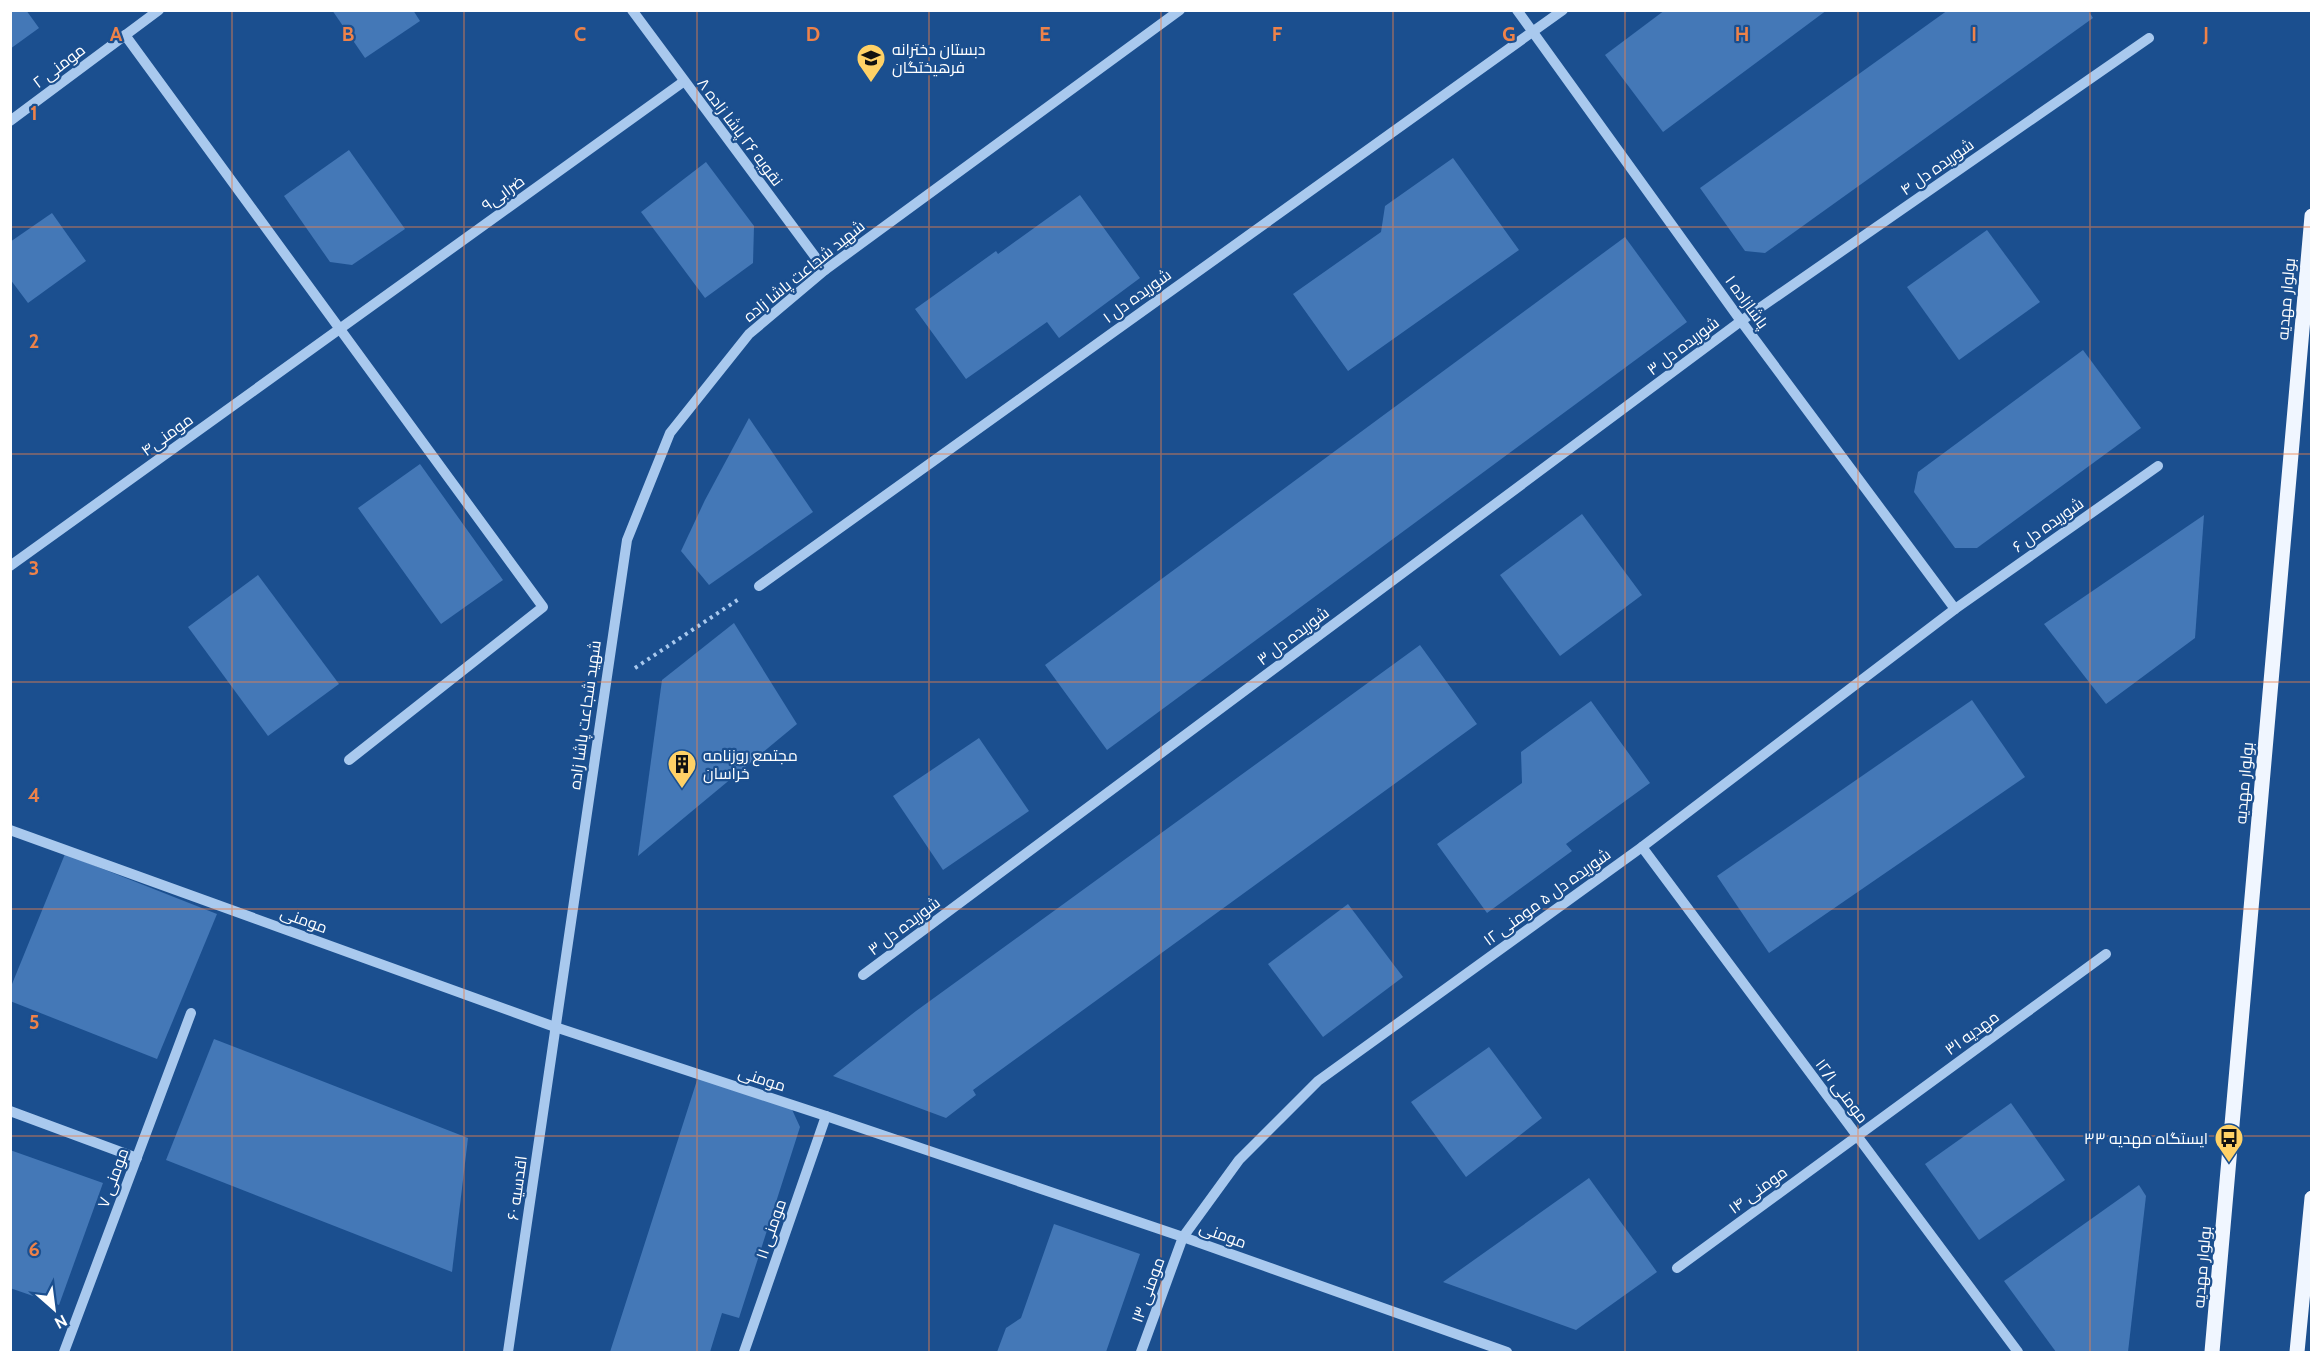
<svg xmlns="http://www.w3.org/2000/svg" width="2322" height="1363" font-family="Cabin,Cairo,sans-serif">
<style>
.building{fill:#4478b7}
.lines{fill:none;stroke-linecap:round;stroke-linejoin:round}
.path{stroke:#a9c9ee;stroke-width:4;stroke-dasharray:3 4.5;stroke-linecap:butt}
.minor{stroke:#a9c9ee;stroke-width:10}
.major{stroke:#f0f6ff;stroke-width:15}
.grid{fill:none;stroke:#ee8249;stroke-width:1.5;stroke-opacity:0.55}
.labels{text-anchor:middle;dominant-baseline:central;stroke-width:4.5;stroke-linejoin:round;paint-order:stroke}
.poi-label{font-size:16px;fill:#fff;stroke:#1b4f8f;text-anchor:start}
.street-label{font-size:16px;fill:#fff;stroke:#1b4f8f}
.grid-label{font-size:20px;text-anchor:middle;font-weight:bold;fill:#ee8249;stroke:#1b4f8f;stroke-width:4.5;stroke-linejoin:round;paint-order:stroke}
</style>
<rect width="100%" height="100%" fill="#1b4f8f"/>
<g class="building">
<polygon points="10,10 26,10 39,28 10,49"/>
<polygon points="332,10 413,10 420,21 365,58"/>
<polygon points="1665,10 1827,10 1663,132 1605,55"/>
<polygon points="1948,10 2088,10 2093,18 1765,253 1745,251 1700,188"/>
<polygon points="349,150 405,229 352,265 330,262 284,196"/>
<polygon points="1453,158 1519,250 1348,371 1293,294 1381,232 1385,206"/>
<polygon points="706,162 754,226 753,263 705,298 641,212"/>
<polygon points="1080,195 1140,278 1059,338 1047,322 966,379 915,309 996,251 998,254"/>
<polygon points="52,213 86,261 28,303 10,279 10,242"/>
<polygon points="1987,230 2040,302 1959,360 1907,287"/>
<polygon points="1625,237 1687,322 1107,750 1045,665"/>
<polygon points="2083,350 2141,428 1977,548 1955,548 1914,492 1918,472"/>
<polygon points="749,418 813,512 709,585 681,551 705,500"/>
<polygon points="420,464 503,580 441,624 358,508"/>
<polygon points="1582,514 1642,595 1560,656 1500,575"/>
<polygon points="2204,515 2195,638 2106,704 2044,624"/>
<polygon points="258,575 339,684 268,736 188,627"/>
<polygon points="734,623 797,724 638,856 662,680"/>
<polygon points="1420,645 1477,724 973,1090 976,1095 946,1118 833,1076 916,1011"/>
<polygon points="1972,700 2025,777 1769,953 1717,876"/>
<polygon points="1591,701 1650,783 1566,844 1572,851 1487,913 1437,844 1522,783 1521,752"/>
<polygon points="979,738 1029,811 943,870 893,796"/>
<polygon points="65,854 217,914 157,1059 10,1001 10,989"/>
<polygon points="1348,904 1403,977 1323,1037 1268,964"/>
<polygon points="214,1039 468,1138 452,1272 166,1160"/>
<polygon points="1489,1047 1542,1118 1466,1177 1411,1102"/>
<polygon points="699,1074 789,1103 800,1127 739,1318 722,1313 710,1352 610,1352"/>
<polygon points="2011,1103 2065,1180 1979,1240 1925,1164"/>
<polygon points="10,1150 103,1183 59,1305 10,1288"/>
<polygon points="1589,1178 1657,1272 1576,1330 1443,1282"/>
<polygon points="2139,1185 2146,1196 2128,1352 2056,1352 2004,1281"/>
<polygon points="1054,1224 1140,1254 1106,1352 997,1352 1006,1328 1021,1318"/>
</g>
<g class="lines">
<polyline class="path" points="635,668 739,599"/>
<g class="minor">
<polyline points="632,10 825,270"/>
<polyline points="1517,10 1741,321 1955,609"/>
<polyline points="125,35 543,607 349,760"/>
<polyline points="10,121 159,10"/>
<polyline points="10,566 683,82"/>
<polyline points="759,586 1563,10"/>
<polyline points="10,830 555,1027 826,1116 1183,1237 1507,1352"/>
<polyline points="1642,847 2018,1352"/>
<polyline points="863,975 1741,321 2149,38"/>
<polyline points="10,1111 137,1158"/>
<polyline points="1677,1268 2106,954"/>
<polyline points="64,1352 191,1013"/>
<polyline points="508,1352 627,540 670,433 749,334 825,270 1180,10"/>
<polyline points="744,1352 826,1116"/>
<polyline points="1141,1352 1183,1237 1239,1160 1318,1081 1642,847 1955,609 2158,466"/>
</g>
<g class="major">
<polyline points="2212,1352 2312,216"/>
<polyline points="2297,1352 2312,1198"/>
</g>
</g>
<path class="grid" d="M232,10V1352M464,10V1352M697,10V1352M929,10V1352M1161,10V1352M1393,10V1352M1625,10V1352M1858,10V1352M2090,10V1352M10,227H2312M10,454H2312M10,682H2312M10,909H2312M10,1136H2312"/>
<defs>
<g id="school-pin" transform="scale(1.5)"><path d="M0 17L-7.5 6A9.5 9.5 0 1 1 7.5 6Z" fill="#ffd166" stroke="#1b4f8f"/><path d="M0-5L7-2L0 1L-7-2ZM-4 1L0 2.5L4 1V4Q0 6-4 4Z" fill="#111"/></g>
<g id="building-pin" transform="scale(1.5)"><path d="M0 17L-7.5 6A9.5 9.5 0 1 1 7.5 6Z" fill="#ffd166" stroke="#1b4f8f"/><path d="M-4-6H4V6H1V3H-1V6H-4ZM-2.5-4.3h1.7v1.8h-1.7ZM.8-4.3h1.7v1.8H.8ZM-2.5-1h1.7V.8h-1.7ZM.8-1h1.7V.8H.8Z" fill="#111"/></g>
<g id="bus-pin" transform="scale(1.5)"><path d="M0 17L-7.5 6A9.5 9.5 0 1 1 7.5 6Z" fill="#ffd166" stroke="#1b4f8f"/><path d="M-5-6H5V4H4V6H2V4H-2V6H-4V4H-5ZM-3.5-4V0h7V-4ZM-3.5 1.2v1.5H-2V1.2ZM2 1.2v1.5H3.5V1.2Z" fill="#111"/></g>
</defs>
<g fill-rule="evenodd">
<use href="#school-pin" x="871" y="58"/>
<use href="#building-pin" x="682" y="764"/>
<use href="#bus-pin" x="2229" y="1138"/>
</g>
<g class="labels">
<g class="poi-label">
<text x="892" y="49">دبستان دخترانه<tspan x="892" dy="18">فرهیختگان</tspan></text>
<text x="703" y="755">مجتمع روزنامه<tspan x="703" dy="18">خراسان</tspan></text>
<text x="2208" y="1138" text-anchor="end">ایستگاه مهدیه ۳۳</text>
</g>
<g class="street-label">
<text transform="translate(59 66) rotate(-37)">مومنی ۲</text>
<text transform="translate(740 132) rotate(53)">نقویه ۲۶ پاشا زاده ۸</text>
<text transform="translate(1937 167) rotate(-35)">شوریده دل ۴</text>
<text transform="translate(503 193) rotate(-36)">ضرابی۹</text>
<text transform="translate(804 271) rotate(-39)">شهید شجاعت پاشا زاده</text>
<text transform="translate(1137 296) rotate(-36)">شوریده دل ۱</text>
<text transform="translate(2286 299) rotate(-85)">بولوار مهدیه</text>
<text transform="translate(1747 302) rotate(54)">پاشازاده ۱</text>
<text transform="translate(1683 346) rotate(-37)">شوریده دل ۳</text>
<text transform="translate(167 435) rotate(-36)">مومنی۴</text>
<text transform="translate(2048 525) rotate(-35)">شوریده دل ۶</text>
<text transform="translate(1293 636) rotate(-37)">شوریده دل ۳</text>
<text transform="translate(585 715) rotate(-82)">شهید شجاعت پاشا زاده</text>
<text transform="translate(2244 783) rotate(-85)">بولوار مهدیه</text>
<text transform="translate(1547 897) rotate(-36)">شوریده دل ۵ مومنی ۱۲</text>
<text transform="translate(304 920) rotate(20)">مومنی</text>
<text transform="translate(904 926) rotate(-37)">شوریده دل ۳</text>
<text transform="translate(1972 1033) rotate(-36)">مهدیه ۳۱</text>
<text transform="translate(762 1079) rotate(18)">مومنی</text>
<text transform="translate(1842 1091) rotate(53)">مومنی ۱۲/۱</text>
<text transform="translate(113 1178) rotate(-70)">مومنی ۷</text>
<text transform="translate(517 1188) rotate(-82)">اقدسیه ۶۰</text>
<text transform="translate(1758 1190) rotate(-36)">مومنی ۱۴</text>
<text transform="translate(771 1229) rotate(-71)">مومنی ۱۱</text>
<text transform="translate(1223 1235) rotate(20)">مومنی</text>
<text transform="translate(2202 1267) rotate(-85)">بولوار مهدیه</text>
<text transform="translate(1148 1290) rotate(-70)">مومنی ۱۳</text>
</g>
</g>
<g class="grid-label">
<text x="116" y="41">A</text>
<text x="348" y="41">B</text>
<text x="580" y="41">C</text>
<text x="813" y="41">D</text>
<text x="1045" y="41">E</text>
<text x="1277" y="41">F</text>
<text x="1509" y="41">G</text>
<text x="1742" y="41">H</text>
<text x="1974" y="41">I</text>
<text x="2206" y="41">J</text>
<text x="34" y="120">1</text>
<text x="34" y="348">2</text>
<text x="34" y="575">3</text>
<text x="34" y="802">4</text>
<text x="34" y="1029">5</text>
<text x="34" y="1256">6</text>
</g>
<rect width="2322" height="1363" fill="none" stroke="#ffffff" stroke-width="24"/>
<g transform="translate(54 1309) rotate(152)" stroke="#1b4f8f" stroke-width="4.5" paint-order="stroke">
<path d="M0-4.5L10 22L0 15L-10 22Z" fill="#ffffff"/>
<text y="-9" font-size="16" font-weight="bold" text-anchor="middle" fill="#ffffff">N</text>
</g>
</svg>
